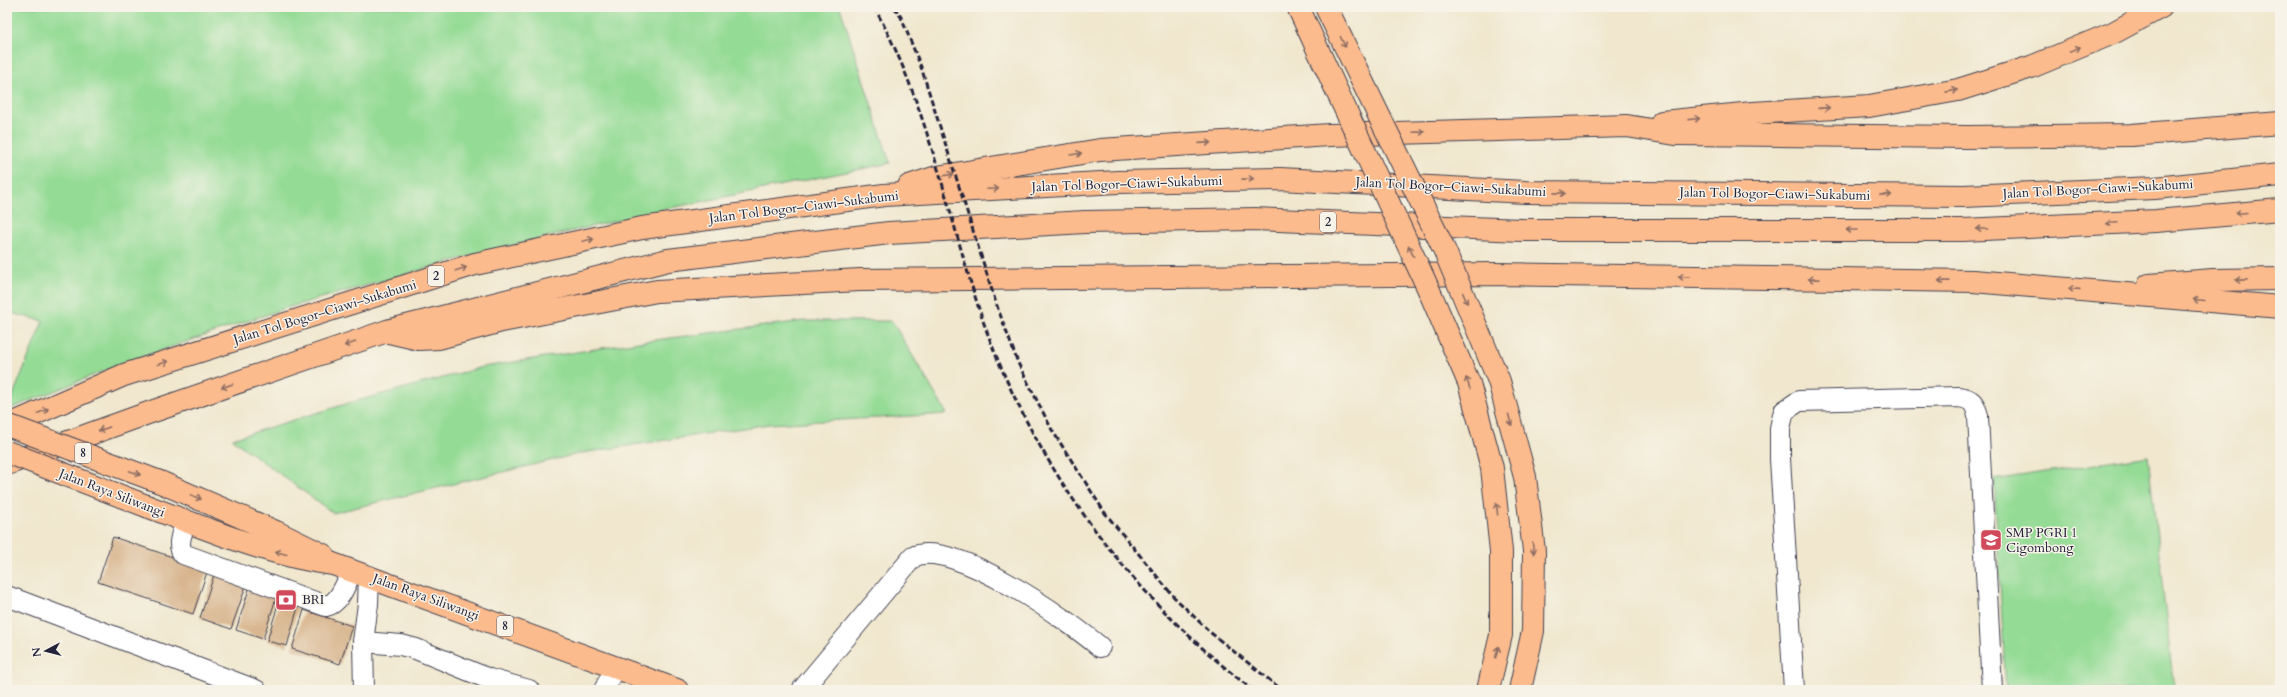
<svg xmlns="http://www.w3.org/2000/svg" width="2287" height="697" font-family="Cardo,serif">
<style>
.green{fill:#94db95;stroke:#5b7e68}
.building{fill:#d8b58e}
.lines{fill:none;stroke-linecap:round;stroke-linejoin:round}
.minor-casing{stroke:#414051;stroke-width:22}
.trunk-casing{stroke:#414051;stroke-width:24}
.motorway-casing{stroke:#414051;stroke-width:24}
.minor{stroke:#fff;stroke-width:20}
.trunk{stroke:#fbbb8d;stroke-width:22}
.motorway{stroke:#fbbb8d;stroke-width:22}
.rail{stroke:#22223b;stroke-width:3;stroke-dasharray:6 3;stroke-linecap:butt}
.trunk-bridge-casing{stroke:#414051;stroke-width:24;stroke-linecap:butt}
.motorway-bridge-casing{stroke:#414051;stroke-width:24;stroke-linecap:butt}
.trunk-bridge{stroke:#fbbb8d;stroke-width:22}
.motorway-bridge{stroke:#fbbb8d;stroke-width:22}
.oneway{stroke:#8e6e64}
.labels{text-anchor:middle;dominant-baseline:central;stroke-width:3;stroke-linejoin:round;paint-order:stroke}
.shield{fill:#f7f3e8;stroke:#62616f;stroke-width:1}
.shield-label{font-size:12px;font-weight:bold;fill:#22223b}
.street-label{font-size:13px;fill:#22223b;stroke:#f7f3e8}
.poi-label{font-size:13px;fill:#22223b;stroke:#f7f3e8;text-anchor:start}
</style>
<rect width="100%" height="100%" fill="#f7f3e8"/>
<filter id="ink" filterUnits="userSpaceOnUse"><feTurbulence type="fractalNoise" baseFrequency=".025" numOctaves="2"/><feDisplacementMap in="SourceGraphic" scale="8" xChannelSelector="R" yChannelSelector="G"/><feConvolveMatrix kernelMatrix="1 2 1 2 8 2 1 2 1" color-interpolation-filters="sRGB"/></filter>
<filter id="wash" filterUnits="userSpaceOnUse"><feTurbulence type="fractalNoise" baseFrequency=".012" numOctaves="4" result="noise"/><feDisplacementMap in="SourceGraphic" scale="16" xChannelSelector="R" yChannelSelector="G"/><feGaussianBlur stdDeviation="0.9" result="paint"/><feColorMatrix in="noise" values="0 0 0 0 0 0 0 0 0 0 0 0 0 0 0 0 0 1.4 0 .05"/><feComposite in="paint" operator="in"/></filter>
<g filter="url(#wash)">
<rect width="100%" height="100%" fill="#f0e7ce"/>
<g class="green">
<polygon points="7,7 840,7 890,163 666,209 488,251 286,308 124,363 7,410 43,321 7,312"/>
<polygon points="804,321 892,321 947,414 769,424 582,453 333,513 232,439 349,403 483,367 639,342"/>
<polygon points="2148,456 2174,690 2006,690 1994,480"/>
</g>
<g id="blocks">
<g class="building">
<polygon points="113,537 208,569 193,614 98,582"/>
<polygon points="214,575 246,586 231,629 200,618"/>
<polygon points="250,586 277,595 263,639 236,630"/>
<polygon points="279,601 298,607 287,646 267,641"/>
<polygon points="304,610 352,626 340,664 292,649"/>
</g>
</g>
</g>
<g filter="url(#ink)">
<use href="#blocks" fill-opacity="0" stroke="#414051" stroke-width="1"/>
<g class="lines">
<g class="minor-casing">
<g id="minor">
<path d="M186,521C183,532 176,543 183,554L326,606C340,604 347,581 352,570"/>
<polyline points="7,596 256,690"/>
<polyline points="363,642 401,645 416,649 489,679 529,690"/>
<polyline points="364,690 363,642 368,604 369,576"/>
<polyline points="604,690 616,667"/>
<path d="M802,690L913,557C952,537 1069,621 1100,647"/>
<path d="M1794,690L1780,459V428L1784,411L1799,401L1959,397C1972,399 1975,403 1978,416L1992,690"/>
</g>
</g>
<g class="trunk-casing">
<g id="trunk">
<polyline points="160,482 276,532 323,555"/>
<path d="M149,507C208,529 270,556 333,564L677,690"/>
</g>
</g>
<g class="motorway-casing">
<g id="motorway">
<polyline points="1662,122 1753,113 1869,106 1958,90 2031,67 2113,33 2161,7"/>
<polyline points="909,186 937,177 1100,150 1330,135 1627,126 1675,134 1969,137 2131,135 2280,123"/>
<polyline points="2149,285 2213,280 2280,279"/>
<polyline points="389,332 419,339 439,338 502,321 657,291 860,280 1493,274 1973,281 2280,307"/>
<polyline points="7,426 124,375 475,264 642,228 884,195 1118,182 1280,179 1525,192 1964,196 2155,188 2280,175"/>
<polyline points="7,464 151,412 387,331 668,260 889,233 1085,222 1255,219 1521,230 1963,230 2156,221 2280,210"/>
</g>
</g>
<use href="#minor" class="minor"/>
<use href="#trunk" class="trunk"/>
<use href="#motorway" class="motorway"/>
<g class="rail">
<path d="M874,7C925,97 947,210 979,309C1028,458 1128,595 1253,690"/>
<polyline points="894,7 901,17 921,67 997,306 1018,363 1052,430 1105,513 1174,597 1211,633 1282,690"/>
</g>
<g class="trunk-bridge-casing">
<g id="trunk-bridge">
<polyline points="7,425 160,482"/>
<polyline points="7,452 149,507"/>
</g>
</g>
<g class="motorway-bridge-casing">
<g id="motorway-bridge">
<polyline points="1298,7 1428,288 1469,383 1492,468 1501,551 1501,635 1488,690"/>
<polyline points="1326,7 1444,249 1499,381 1525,477 1534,551 1533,631 1520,690"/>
</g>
</g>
<use href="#trunk-bridge" class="trunk-bridge"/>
<use href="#motorway-bridge" class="motorway-bridge"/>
</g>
<defs><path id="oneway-shaft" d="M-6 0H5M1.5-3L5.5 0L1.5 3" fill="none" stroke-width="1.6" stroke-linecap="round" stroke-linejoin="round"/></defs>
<g class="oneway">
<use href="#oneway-shaft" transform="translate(1343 42) rotate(64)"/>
<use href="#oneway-shaft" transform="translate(2075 49) rotate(-22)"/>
<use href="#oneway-shaft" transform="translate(1952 91) rotate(-11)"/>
<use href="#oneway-shaft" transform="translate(1824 108) rotate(-4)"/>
<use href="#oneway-shaft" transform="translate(1694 119) rotate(-6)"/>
<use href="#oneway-shaft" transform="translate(1419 132) rotate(-2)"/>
<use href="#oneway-shaft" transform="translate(1205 143) rotate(-4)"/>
<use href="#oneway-shaft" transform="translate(1076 154) rotate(-9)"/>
<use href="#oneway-shaft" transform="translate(948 175) rotate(-10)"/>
<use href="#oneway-shaft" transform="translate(1248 179) rotate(-1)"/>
<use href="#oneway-shaft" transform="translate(993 189) rotate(-3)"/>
<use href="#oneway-shaft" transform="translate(1560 193) rotate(1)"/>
<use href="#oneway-shaft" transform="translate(1886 195) rotate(1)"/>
<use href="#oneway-shaft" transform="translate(2241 213) rotate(175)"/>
<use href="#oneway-shaft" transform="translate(2112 223) rotate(177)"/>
<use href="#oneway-shaft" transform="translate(1982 229) rotate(177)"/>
<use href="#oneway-shaft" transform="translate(1852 230) rotate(180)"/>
<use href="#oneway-shaft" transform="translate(588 240) rotate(-12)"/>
<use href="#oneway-shaft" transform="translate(1411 251) rotate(-115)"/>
<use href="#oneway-shaft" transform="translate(461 269) rotate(-17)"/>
<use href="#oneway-shaft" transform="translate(1684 277) rotate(-179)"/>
<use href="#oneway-shaft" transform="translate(1814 279) rotate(-179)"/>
<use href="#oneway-shaft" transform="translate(2241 280) rotate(179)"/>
<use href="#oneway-shaft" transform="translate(1944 281) rotate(-179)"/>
<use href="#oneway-shaft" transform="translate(2074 289) rotate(-176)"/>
<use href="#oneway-shaft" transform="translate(1465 298) rotate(67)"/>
<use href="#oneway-shaft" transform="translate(2199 300) rotate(-175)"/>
<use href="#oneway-shaft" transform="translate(350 344) rotate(161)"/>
<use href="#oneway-shaft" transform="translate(163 363) rotate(-17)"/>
<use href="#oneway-shaft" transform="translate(1468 383) rotate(-109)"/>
<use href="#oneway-shaft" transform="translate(227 386) rotate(161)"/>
<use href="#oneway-shaft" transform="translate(43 411) rotate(-24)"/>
<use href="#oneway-shaft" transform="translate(1510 420) rotate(75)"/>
<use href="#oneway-shaft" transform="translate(104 429) rotate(160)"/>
<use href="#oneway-shaft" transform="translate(135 473) rotate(21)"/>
<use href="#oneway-shaft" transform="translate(196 497) rotate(23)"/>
<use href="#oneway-shaft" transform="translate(1497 509) rotate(-96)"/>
<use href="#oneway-shaft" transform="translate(1533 548) rotate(85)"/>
<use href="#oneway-shaft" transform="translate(281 553) rotate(-165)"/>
<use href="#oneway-shaft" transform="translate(1497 652) rotate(-76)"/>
</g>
</g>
<defs>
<g id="school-square" transform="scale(1.15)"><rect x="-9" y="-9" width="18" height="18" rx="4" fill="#d1495b" stroke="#f7f3e8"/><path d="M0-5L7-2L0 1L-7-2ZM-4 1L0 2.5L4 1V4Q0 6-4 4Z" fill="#fff"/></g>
<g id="bank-square" transform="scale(1.15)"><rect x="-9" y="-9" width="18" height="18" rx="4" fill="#d1495b" stroke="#f7f3e8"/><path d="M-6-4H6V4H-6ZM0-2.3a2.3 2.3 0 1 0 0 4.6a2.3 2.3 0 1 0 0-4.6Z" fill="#fff"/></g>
</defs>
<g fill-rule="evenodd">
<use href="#school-square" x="1991" y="540"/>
<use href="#bank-square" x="286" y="600"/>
</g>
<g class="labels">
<g class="shield">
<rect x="1320" y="212" width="16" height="20" rx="3"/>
<rect x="428" y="266" width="16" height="20" rx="3"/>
<rect x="75" y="443" width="16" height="20" rx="3"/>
<rect x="497" y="616" width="16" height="20" rx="3"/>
</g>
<g class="shield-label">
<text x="1328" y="222">2</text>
<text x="436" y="276">2</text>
<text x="83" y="453">8</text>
<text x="505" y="626">8</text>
</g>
<g class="street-label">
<text transform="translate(1127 184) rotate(-2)">Jalan Tol Bogor–Ciawi–Sukabumi</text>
<text transform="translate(1451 187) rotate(3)">Jalan Tol Bogor–Ciawi–Sukabumi</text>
<text transform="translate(2098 189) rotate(-3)">Jalan Tol Bogor–Ciawi–Sukabumi</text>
<text transform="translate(1775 194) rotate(1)">Jalan Tol Bogor–Ciawi–Sukabumi</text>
<text transform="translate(804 207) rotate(-7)">Jalan Tol Bogor–Ciawi–Sukabumi</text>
<text transform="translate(325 312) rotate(-17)">Jalan Tol Bogor–Ciawi–Sukabumi</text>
<text transform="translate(112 493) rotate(21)">Jalan Raya Siliwangi</text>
<text transform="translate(426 597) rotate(20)">Jalan Raya Siliwangi</text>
</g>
<g class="poi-label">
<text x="2006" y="533">SMP PGRI 1<tspan x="2006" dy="15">Cigombong</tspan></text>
<text x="302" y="600">BRI</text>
</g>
</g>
<rect width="2287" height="697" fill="none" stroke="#f7f3e8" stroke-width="24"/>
<g transform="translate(46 651) rotate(263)" stroke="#f7f3e8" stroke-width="3" paint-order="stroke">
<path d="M0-3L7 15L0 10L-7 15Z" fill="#22223b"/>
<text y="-6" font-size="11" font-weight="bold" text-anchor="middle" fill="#22223b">N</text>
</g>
</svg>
